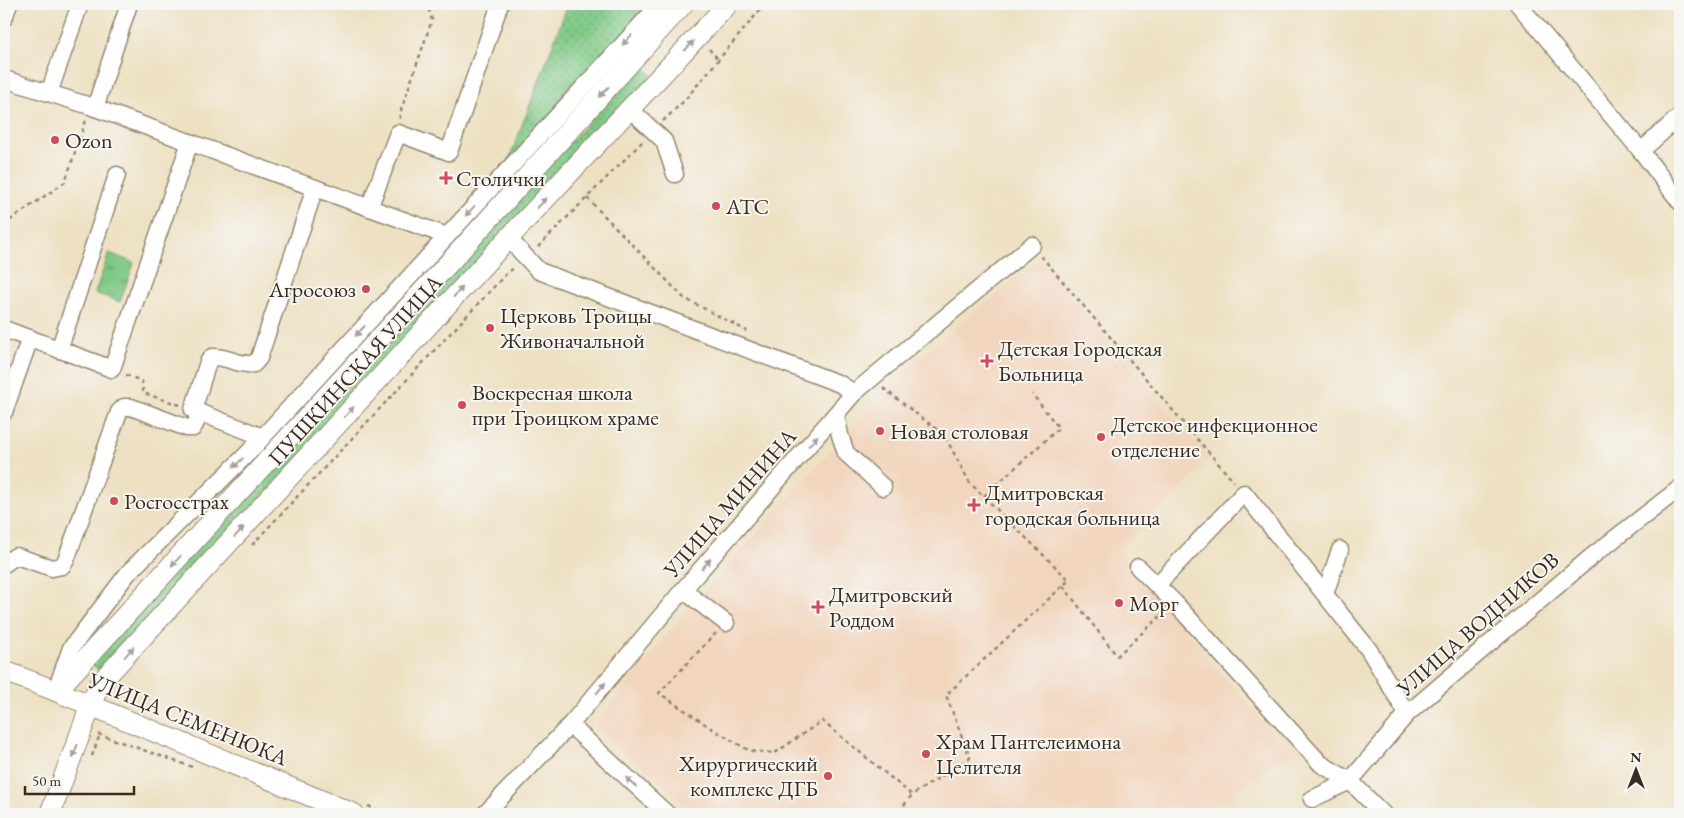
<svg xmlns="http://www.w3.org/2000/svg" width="1684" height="818" font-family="'EB Garamond',serif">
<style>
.built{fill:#f2d5bd}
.grass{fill:url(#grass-dots);stroke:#5c7a52}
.park{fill:url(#park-tufts);stroke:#5c7a52}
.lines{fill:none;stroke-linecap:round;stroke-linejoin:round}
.minor-casing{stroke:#948670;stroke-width:19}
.major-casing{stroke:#948670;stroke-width:22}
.path{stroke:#948670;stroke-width:2.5;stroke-dasharray:4 4;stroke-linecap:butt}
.minor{stroke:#fff;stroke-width:16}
.major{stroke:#fff;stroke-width:20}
.oneway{fill:#a79f9a}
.poi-dot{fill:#d1495b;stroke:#f6f6f2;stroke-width:2}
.labels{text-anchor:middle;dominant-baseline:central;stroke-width:4;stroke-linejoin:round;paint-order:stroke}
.poi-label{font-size:22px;fill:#3b2a1e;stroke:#f6f6f2;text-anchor:start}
.street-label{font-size:22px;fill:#3b2a1e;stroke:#f6f6f2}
</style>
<defs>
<pattern id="grass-dots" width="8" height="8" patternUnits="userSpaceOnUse" patternTransform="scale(1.25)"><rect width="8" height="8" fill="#7ec986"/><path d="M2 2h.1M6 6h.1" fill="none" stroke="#68a36d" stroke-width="1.8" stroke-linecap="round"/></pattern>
<pattern id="park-tufts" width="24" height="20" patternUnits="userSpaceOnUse" patternTransform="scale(1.25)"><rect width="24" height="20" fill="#7ec986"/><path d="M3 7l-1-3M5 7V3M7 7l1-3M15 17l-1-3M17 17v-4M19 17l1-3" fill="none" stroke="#68a36d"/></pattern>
</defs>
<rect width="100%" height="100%" fill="#f6f6f2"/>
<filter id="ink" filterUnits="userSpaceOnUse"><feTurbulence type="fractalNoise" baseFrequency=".02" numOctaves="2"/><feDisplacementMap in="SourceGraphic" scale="10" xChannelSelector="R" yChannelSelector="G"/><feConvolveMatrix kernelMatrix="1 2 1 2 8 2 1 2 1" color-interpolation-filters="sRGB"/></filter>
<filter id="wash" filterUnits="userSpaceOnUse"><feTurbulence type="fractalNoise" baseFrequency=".0096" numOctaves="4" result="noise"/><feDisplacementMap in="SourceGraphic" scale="20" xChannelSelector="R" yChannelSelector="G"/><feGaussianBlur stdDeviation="1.12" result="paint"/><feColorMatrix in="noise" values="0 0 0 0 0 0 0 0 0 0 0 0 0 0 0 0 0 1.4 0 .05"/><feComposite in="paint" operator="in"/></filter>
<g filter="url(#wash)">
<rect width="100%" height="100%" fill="#eee1c3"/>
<polygon class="built" points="1040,259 1210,460 1118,550 1289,753 1204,814 695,814 594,725 686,612 698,601 706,590 901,373"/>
<g class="grass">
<polygon points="568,4 669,4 501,181"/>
<polygon points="641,65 652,75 101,672 89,662"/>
</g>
<polygon class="park" points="109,253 134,263 120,302 95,293"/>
</g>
<g filter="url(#ink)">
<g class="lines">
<g class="minor-casing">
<g id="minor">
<polyline points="1518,4 1641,151 1680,202"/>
<polyline points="4,18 9,4"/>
<polyline points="4,79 90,106 447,236"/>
<polyline points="49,93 80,4"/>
<polyline points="95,108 129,4"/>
<polyline points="630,109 664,141 675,174"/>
<polyline points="1641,151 1680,116"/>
<polyline points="369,208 398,133 449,152 500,4"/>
<polyline points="508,238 539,271 840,384 854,393"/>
<polyline points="4,329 112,369 190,142"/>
<polyline points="59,350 117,175"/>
<polyline points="4,412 30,338"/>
<polyline points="836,415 840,435 846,453 883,487"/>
<path d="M263,437L193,410L208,362L212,357C227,356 239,366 254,364L259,358L315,188"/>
<polyline points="4,564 16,556 52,568 62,566 66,560 119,412 124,407 131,407 187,428 193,428 201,413"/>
<polyline points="1138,567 1175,603 1321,764 1350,781 1383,814"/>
<polyline points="1157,585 1244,493 1369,650 1407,714"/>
<polyline points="683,590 726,623"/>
<polyline points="1325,594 1340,550"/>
<polyline points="56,690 71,648 128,573 250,451 660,4"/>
<polyline points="570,725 667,814"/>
<polyline points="1312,799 1350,781 1407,714 1591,557 1680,488"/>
<polyline points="485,814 570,725 683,590 854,393 1032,245"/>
</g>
</g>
<g class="major-casing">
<g id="major">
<polyline points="4,671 56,691 354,814"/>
<polyline points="56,691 469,241 683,4"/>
<polyline points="50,814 96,692 102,681 489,259 728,4"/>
</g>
</g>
<g class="path">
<polyline points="709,49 718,59"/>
<polyline points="400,119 400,113 432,20 427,4"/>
<polyline points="663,121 684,101 765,4"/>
<polyline points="587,198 684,298 747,331"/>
<polyline points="4,220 6,223 65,182 86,120"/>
<polyline points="538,247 643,141"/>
<polyline points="1041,256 1234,482"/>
<polyline points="126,375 142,381 143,393 180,405"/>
<polyline points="883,388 944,435 970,483 1069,580 946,695 970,758 912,795 897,814"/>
<polyline points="984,496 1059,428 1032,394"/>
<polyline points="252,545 506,274 515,267"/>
<polyline points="1063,586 1117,656 1164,613"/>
<polyline points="716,633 659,693 711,728 750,751 775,753 822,721 912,795"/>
<polyline points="4,692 12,694"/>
<polyline points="98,734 192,767"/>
<polyline points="92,756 100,734"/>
<polyline points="368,806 388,814"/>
</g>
<use href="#minor" class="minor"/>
<use href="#major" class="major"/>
</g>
<defs><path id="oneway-solid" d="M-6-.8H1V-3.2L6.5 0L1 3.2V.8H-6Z" transform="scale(1.25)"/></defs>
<g class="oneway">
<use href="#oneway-solid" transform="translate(627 40) rotate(132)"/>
<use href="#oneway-solid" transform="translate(689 46) rotate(-47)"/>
<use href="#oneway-solid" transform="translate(604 92) rotate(132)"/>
<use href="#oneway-solid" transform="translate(542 203) rotate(-47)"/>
<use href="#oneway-solid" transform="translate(470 211) rotate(132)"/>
<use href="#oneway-solid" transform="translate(458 292) rotate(-48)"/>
<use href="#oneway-solid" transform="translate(360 331) rotate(133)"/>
<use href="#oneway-solid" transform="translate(349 412) rotate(-48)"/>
<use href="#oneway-solid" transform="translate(813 441) rotate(-49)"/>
<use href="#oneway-solid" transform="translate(238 463) rotate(135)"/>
<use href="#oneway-solid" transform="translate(239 532) rotate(-48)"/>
<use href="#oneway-solid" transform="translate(176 561) rotate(133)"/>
<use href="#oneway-solid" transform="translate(706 564) rotate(-49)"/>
<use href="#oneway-solid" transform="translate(129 652) rotate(-48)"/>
<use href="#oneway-solid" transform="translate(601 688) rotate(-50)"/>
<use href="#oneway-solid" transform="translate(75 751) rotate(112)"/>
<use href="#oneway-solid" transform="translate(631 782) rotate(-138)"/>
</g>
</g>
<g class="poi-dot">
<circle cx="55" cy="140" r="5"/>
<path d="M443.5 170.5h5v5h5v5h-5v5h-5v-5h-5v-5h5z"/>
<circle cx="716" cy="206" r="5"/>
<circle cx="366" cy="289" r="5"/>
<circle cx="490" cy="328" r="5"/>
<path d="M984.5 353.5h5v5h5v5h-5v5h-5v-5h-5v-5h5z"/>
<circle cx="462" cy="405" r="5"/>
<circle cx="880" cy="431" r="5"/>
<circle cx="1101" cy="437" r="5"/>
<circle cx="114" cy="501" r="5"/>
<path d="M971.5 497.5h5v5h5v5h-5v5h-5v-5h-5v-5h5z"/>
<circle cx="1119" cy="603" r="5"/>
<path d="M815.5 599.5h5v5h5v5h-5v5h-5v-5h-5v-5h5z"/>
<circle cx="926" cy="754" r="5"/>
<circle cx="828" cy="776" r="5"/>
</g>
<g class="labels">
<g class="poi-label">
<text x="65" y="140">Ozon</text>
<text x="456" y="178">Столички</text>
<text x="726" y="206">АТС</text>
<text x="356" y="289" text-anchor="end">Агросоюз</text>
<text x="500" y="315">Церковь Троицы<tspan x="500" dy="25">Живоначальной</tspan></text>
<text x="998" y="348">Детская Городская<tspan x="998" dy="25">Больница</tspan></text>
<text x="472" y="392">Воскресная школа<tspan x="472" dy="25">при Троицком храме</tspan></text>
<text x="1111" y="424">Детское инфекционное<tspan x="1111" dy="25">отделение</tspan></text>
<text x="890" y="431">Новая столовая</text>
<text x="985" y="492">Дмитровская<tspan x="985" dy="25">городская больница</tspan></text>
<text x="124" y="501">Росгосстрах</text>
<text x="829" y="594">Дмитровский<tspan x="829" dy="25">Роддом</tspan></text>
<text x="1129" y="603">Морг</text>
<text x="936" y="741">Храм Пантелеимона<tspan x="936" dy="25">Целителя</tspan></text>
<text x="818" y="763" text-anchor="end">Хирургический<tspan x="818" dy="25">комплекс ДГБ</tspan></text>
</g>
<g class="street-label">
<text transform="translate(355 370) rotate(-48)">ПУШКИНСКАЯ УЛИЦА</text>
<text transform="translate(730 503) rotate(-49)">УЛИЦА МИНИНА</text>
<text transform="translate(1478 624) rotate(-41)">УЛИЦА ВОДНИКОВ</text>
<text transform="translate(188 719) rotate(22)">УЛИЦА СЕМЕНЮКА</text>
</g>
</g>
<rect width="1684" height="818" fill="none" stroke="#f6f6f2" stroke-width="20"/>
<g transform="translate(1636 770)" stroke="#f6f6f2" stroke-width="4" paint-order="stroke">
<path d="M0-4L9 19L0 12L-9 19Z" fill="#3b2a1e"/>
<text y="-8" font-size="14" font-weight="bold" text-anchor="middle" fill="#3b2a1e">N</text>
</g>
<path d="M25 786v8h109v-8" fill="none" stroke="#3b2a1e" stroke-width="2.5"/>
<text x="32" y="786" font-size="15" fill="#3b2a1e" stroke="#f6f6f2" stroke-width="4" paint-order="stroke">50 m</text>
</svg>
